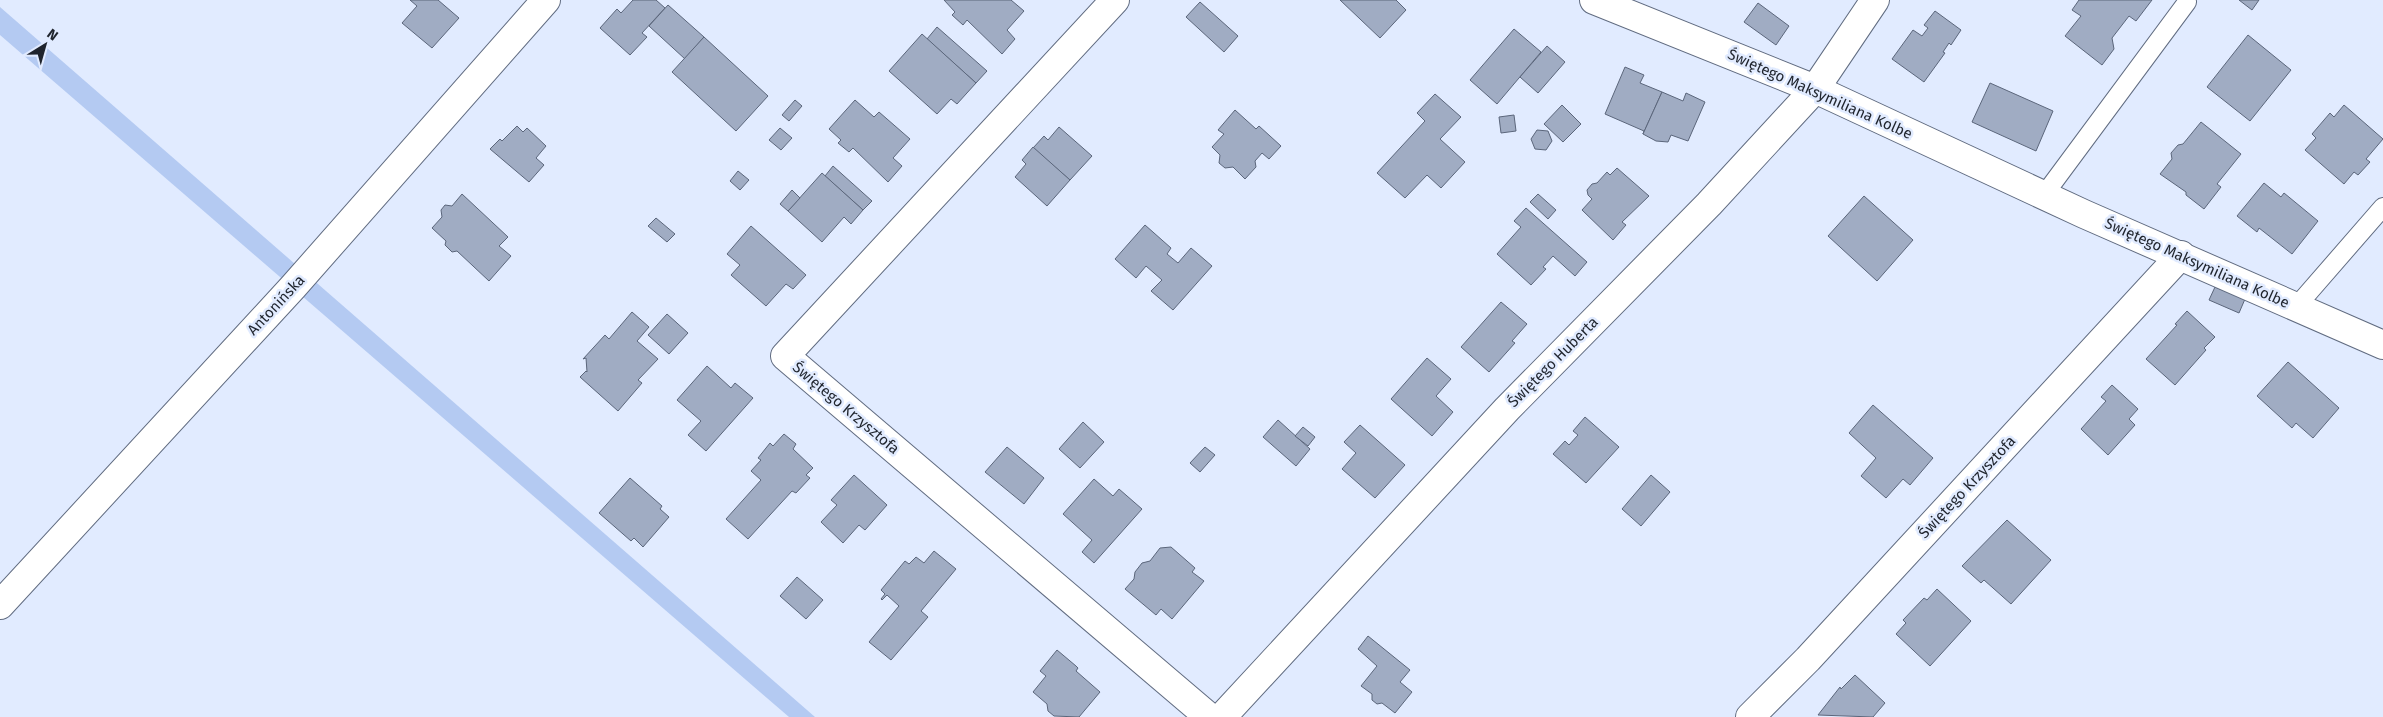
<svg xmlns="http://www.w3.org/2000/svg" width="2383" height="717" font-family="'Fira Sans',sans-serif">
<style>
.green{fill:#b4caf2}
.building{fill:#a0acc3;stroke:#5b667b}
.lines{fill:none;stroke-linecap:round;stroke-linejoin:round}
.service-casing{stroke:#616c81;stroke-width:20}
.minor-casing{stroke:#616c81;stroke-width:30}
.service{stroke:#fff;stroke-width:18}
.minor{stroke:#fff;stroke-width:28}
.labels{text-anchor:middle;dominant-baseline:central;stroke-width:5;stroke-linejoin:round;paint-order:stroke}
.street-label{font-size:15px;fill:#1f242d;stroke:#e1ebff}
</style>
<rect width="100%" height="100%" fill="#e1ebff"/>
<polygon class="green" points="0,7 815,717 789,717 0,35"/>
<g class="building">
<polygon points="410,0 438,0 459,18 432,48 402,23 417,6"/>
<polygon points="633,0 656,0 665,8 642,33 647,37 630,55 600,28 617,9 621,13"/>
<polygon points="944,0 1011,0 1024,11 1007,30 1015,39 1002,54 967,20 963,25 952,15 955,12"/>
<polygon points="1340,0 1396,0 1406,10 1380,38"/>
<polygon points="2079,0 2152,0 2136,21 2129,16 2112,38 2114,49 2102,65 2065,36 2081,16 2072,10"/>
<polygon points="2239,0 2259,0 2252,10"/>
<polygon points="1200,2 1238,36 1224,52 1186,17"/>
<polygon points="1758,3 1789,26 1776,45 1744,22"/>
<polygon points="668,5 704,37 685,59 649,26"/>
<polygon points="1935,11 1961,30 1951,45 1949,43 1943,52 1945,53 1924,82 1892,59 1913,30 1922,36 1928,28 1924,25"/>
<polygon points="937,27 987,71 976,83 927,39"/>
<polygon points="1514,29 1541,52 1497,104 1470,80"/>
<polygon points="922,34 976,83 957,104 951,99 937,114 889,71"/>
<polygon points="2248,35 2291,70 2250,121 2207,87"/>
<polygon points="704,37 768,96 736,131 672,72"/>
<polygon points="1547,46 1565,62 1538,93 1520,77"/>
<polygon points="1625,67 1644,75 1640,83 1662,92 1643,134 1644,131 1605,114"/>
<polygon points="1990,83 2053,111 2036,151 1972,122"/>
<polygon points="1662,92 1683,101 1686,93 1705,102 1688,141 1671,135 1668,142 1656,141 1643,134"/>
<polygon points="1435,94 1461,117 1440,139 1465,162 1441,188 1427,175 1405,198 1377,173 1425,121 1417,113"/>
<polygon points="795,100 802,106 789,121 782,115"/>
<polygon points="855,100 874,117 879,112 910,139 893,158 902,166 888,182 853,148 849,152 838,143 841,140 829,129"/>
<polygon points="1562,105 1581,124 1563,142 1544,124"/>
<polygon points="2344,105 2383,139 2366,159 2370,162 2358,175 2354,172 2344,184 2305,150 2316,138 2312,134 2330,113 2334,117"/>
<polygon points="1235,110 1256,129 1259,126 1281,146 1269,159 1262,153 1255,161 1256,167 1245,179 1233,167 1225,168 1219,163 1220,155 1212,147 1224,134 1218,130"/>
<polygon points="1514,115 1516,131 1501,133 1499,117"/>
<polygon points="2201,122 2241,154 2217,184 2221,187 2204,209 2186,195 2186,192 2160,174 2172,159 2171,153 2178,145 2183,144"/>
<polygon points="517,126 523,132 527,128 546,146 536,158 544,165 529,182 490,149 500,139 502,141"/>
<polygon points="1059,127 1092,156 1070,180 1033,148 1044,136 1048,140"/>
<polygon points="780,128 792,138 781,150 769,140"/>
<polygon points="1537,130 1548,131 1552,141 1546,150 1535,149 1531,139"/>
<polygon points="1033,147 1070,180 1047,206 1015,177 1026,164 1022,160"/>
<polygon points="833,166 872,201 863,210 825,176"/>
<polygon points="1617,168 1649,196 1622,222 1626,225 1613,240 1582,210 1592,199 1588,195 1587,190 1592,184 1597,183 1607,172 1610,175"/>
<polygon points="738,171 749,180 740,190 730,181"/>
<polygon points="822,173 863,210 851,224 844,217 822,242 788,211"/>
<polygon points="2264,183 2281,197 2284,193 2318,221 2292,254 2259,228 2257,232 2237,216"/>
<polygon points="792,190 800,198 788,211 780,204"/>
<polygon points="462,194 508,237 499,246 511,256 489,281 457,251 452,252 445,245 446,241 432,228 442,217 441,210 445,205 452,206"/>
<polygon points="1538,194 1556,210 1548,219 1530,202"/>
<polygon points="1864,196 1913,240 1877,281 1828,236"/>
<polygon points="1526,208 1587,262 1575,276 1553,256 1543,267 1546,269 1531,285 1497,254 1521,227 1514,221"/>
<polygon points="656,218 675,234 667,242 648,226"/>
<polygon points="1145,225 1171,248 1167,254 1178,263 1191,248 1212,266 1173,310 1151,291 1162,280 1146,266 1136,278 1115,259"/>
<polygon points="751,226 806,275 793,289 786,284 766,306 731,275 740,265 727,254"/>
<polygon points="2215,287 2245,299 2239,313 2209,300"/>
<polygon points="1501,302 1527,324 1512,341 1515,343 1489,372 1461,347"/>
<polygon points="2187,311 2215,337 2204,348 2206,350 2175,385 2146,359 2177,325 2175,324"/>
<polygon points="632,312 649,327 637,341 658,359 638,380 642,383 618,411 580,377 586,371 587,372 586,358 583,359 605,335 609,339"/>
<polygon points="667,314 688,333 669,354 648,335"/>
<polygon points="1427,358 1451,379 1436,396 1453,412 1432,436 1391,399"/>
<polygon points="2288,362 2339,408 2313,438 2296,423 2292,428 2257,396"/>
<polygon points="707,366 731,388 735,383 753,398 706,451 688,435 701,421 677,400"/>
<polygon points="2112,385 2138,409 2129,419 2135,425 2108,455 2081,429 2106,401 2101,397"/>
<polygon points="1873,405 1933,458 1910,485 1903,479 1886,498 1861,476 1876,458 1849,433"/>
<polygon points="1585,417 1619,447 1586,483 1553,454 1565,441 1569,445 1578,435 1573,431"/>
<polygon points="1278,420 1310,449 1296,466 1263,437"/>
<polygon points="1083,422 1104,442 1080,468 1059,449"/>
<polygon points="1360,425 1405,465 1375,498 1342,469 1356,453 1344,442"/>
<polygon points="1303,427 1315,437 1308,446 1295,436"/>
<polygon points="784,434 796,444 793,449 813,468 806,475 810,478 796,493 792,491 748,539 726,519 761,480 751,471 761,460 758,458 770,443 773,446"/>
<polygon points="1007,447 1044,478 1024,504 985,472"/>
<polygon points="1205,447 1215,455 1200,472 1190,463"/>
<polygon points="854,475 887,505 865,530 859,525 843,543 821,522 837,505 831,500"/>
<polygon points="1651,475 1670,492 1641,526 1622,509"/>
<polygon points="630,478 662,506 660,509 669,517 643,547 634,538 631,541 599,513"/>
<polygon points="1094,479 1113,496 1119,489 1142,509 1094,563 1082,552 1092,540 1063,514"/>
<polygon points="2007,520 2051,560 2011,604 1984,580 1981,583 1962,566"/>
<polygon points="1171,547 1195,568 1192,572 1204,581 1172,619 1161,609 1156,615 1125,589 1134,579 1135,572 1142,563 1150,561 1160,548"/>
<polygon points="934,551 956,569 921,611 928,617 891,660 869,642 899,606 887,595 882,600 881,599 885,594 881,590 905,561 909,564 916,557 924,563"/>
<polygon points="797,577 823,600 806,619 780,596"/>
<polygon points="1937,589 1971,621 1930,666 1896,634 1906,623 1903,620 1924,598 1927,600"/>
<polygon points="1368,636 1410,670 1400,682 1412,692 1395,713 1382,703 1377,704 1372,700 1372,694 1361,686 1377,666 1358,649"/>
<polygon points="1057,650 1076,666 1078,668 1076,671 1100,692 1079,717 1054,716 1048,711 1047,704 1033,692 1046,676 1040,671"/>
<polygon points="1855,675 1885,703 1873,717 1818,715 1840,687 1841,689"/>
</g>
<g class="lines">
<g class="service-casing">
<g id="service">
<polyline points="2044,195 2187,2"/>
<polyline points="2296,307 2383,207"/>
</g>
</g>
<g class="minor-casing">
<g id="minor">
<polyline points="1115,0 785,356 1209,717"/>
<polyline points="1594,0 1815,89 2084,214 2383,345"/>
<polyline points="0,605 293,287 546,0"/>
<polyline points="1222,717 1507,409 1709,204 1815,89 1875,0"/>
<polyline points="1750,717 1808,659 2181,255"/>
</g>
</g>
<use href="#service" class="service"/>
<use href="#minor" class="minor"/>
</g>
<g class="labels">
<g class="street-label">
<text transform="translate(1820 94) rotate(24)">Świętego Maksymiliana Kolbe</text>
<text transform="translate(2197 263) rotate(24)">Świętego Maksymiliana Kolbe</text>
<text transform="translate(276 305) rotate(-47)">Antonińska</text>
<text transform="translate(1553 362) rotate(-45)">Świętego Huberta</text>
<text transform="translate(846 408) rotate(40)">Świętego Krzysztofa</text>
<text transform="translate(1967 487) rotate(-47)">Świętego Krzysztofa</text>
</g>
</g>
<g transform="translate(45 45) rotate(37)" stroke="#e1ebff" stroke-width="4" paint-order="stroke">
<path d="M0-4L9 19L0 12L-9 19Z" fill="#1f242d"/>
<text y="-8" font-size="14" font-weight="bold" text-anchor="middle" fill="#1f242d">N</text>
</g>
</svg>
